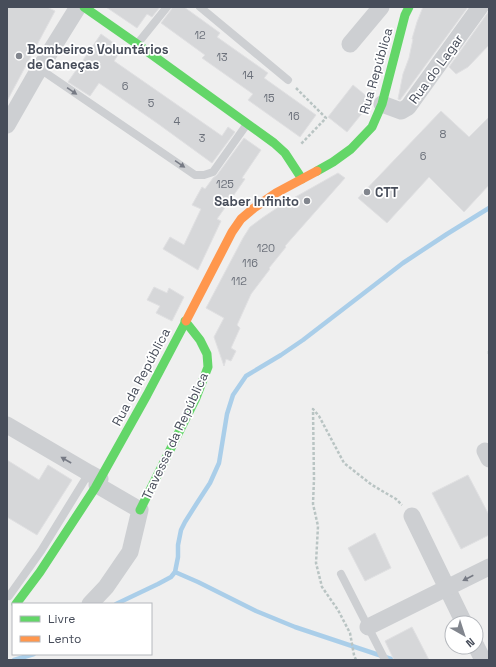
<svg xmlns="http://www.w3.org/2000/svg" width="496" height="667" font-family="'Space Grotesk',sans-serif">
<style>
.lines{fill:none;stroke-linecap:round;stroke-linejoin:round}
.stream{stroke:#aacee9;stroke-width:4.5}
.building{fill:#d6d7d9;stroke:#e0e0e2}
.path{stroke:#b9c4c3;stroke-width:2.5;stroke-dasharray:3 2;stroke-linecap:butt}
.lane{stroke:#cdcfd2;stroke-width:8}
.street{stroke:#cdcfd2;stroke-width:17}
.fast{stroke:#63d668;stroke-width:9}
.slow{stroke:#ff974d;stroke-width:9}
.oneway{fill:#767a84}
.poi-dot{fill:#82868e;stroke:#fff;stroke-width:1.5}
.labels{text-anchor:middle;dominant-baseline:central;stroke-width:3.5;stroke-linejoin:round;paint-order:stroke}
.number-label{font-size:11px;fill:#6c717b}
.poi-label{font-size:13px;font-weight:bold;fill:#474d5a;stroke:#fff;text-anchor:start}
.street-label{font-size:13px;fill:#474d5a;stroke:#fff}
</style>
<rect width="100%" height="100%" fill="#efefef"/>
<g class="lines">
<g class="stream">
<polyline points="175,572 198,582 256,611 295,627 394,660"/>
<polyline points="116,604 158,584 171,577 175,572 178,557 178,545 181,530 185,522 197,503 210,483 219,463 227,414 233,395 246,376 281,355 303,340 403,263 447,234 489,208"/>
<polyline points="14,660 34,654"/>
</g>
</g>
<g class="building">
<polygon points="7,7 47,7 55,11 7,101"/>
<polygon points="106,7 160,7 152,17 147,14 137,28"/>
<polygon points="172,7 184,7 220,33 217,37 268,73 264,78 316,115 300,137 248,100 253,94 202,58 205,55 161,23 171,10"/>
<polygon points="423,7 468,7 400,100 398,99 403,74 409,58 413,39 412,39 417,22"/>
<polygon points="489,11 489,45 468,67 456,74 449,67"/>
<polygon points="101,34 122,49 114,61 222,136 228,127 235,132 212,163 157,123 99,83 90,96 68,82"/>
<polygon points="353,85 370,99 368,106 347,132 328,117"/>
<polygon points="441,111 469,137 489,117 489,185 464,212 429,177 387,223 358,198"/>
<polygon points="244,138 261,150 242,178 245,179 217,219 221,221 198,270 163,249 170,237 184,245 201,209 192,205 202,187 205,189 213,178 217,175"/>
<polygon points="338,173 345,178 285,246 286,247 269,268 270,269 251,294 237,325 240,328 231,348 236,351 231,361 226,359 224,366 214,337 224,318 206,308 243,238 250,227 262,218 283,204"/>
<polygon points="154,287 167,293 169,288 184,297 172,321 156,313 160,306 147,300"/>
<polygon points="7,460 39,480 48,465 72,480 37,535 7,517"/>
<polygon points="468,475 489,515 489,535 461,549 432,493"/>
<polygon points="375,533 391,568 365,581 348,548"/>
<polygon points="412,627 429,660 394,660 385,641"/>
</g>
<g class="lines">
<g class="path">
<polyline points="296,88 326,118 301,144"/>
<polyline points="489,351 489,355"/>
<polyline points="356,660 354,655 350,633 338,610 322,587 316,563 318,526 313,504 314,479 313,409 319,416 344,463 372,485 396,499 402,505"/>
</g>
<g class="lane">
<polyline points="200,7 288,80"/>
<polyline points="138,43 167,7"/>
<polyline points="40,69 195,175 204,175 213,172 247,124"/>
<polyline points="341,574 385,660"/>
<polyline points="9,596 41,551 89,473"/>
</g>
<g class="street">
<polyline points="350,44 381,7"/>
<polyline points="382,104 401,111 408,107 480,7"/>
<polyline points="7,125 35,76 78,7"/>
<polyline points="7,425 89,473 100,479"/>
<polyline points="485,451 489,459"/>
<polyline points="412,516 464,623"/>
<polyline points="90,604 106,587 130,552 140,510 97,485"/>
<polyline points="368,627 489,567"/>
<polyline points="476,646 483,660"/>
</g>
<g class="fast">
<polyline points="84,7 137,44 274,143 285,153 302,179"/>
<polyline points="317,171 333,162 351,149 372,127 382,104 405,15 409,7"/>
<polyline points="140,510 196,398 208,367 207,354 200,340 185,321"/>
<polyline points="16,604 40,572 95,488 147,395 186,321"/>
</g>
<polyline class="slow" points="186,321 232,232 241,219 254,208 276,193 317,171"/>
</g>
<defs><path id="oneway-solid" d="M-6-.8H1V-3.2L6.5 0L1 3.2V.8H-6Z"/></defs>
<g class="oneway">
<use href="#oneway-solid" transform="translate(72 91) rotate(34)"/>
<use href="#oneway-solid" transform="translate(180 164) rotate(34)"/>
<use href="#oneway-solid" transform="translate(66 460) rotate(-150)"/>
<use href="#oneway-solid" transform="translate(468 578) rotate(153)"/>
</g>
<g class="poi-dot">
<circle cx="19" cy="56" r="4"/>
<circle cx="367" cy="192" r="4"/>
<circle cx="307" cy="201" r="4"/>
</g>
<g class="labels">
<g class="number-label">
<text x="200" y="35">12</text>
<text x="222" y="57">13</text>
<text x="248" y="75">14</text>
<text x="125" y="86">6</text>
<text x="269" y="98">15</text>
<text x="151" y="103">5</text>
<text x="294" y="116">16</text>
<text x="177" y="121">4</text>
<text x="443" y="134">8</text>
<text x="202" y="138">3</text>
<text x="423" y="156">6</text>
<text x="225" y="184">125</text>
<text x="266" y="248">120</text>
<text x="250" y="263">116</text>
<text x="239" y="281">112</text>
</g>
<g class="poi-label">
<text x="27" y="49">Bombeiros Voluntários<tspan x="27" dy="15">de Caneças</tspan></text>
<text x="375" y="192">CTT</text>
<text x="299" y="201" text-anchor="end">Saber Infinito</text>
</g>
<g class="street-label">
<text transform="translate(436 69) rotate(-54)">Rua do Lagar</text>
<text transform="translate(376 71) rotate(-74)">Rua República</text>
<text transform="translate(141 377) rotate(-62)">Rua da República</text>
<text transform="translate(175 436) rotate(-65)">Travessa da República</text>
</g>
</g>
<rect width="496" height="667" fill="none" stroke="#474d5a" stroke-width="16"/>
<rect x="12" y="603" width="140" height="52" fill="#ffffff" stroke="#b5b8bd"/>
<rect x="20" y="616" width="20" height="6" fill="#63d668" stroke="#b5b8bd"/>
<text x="48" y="623" font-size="12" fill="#474d5a">Livre</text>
<rect x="20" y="636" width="20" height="6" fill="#ff974d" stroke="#b5b8bd"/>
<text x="48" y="643" font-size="12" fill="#474d5a">Lento</text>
<g transform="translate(464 635) rotate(141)"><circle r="19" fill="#ffffff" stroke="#b5b8bd"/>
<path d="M0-3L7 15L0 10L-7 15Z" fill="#82868e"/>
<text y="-6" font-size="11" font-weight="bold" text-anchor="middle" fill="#474d5a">N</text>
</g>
</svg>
